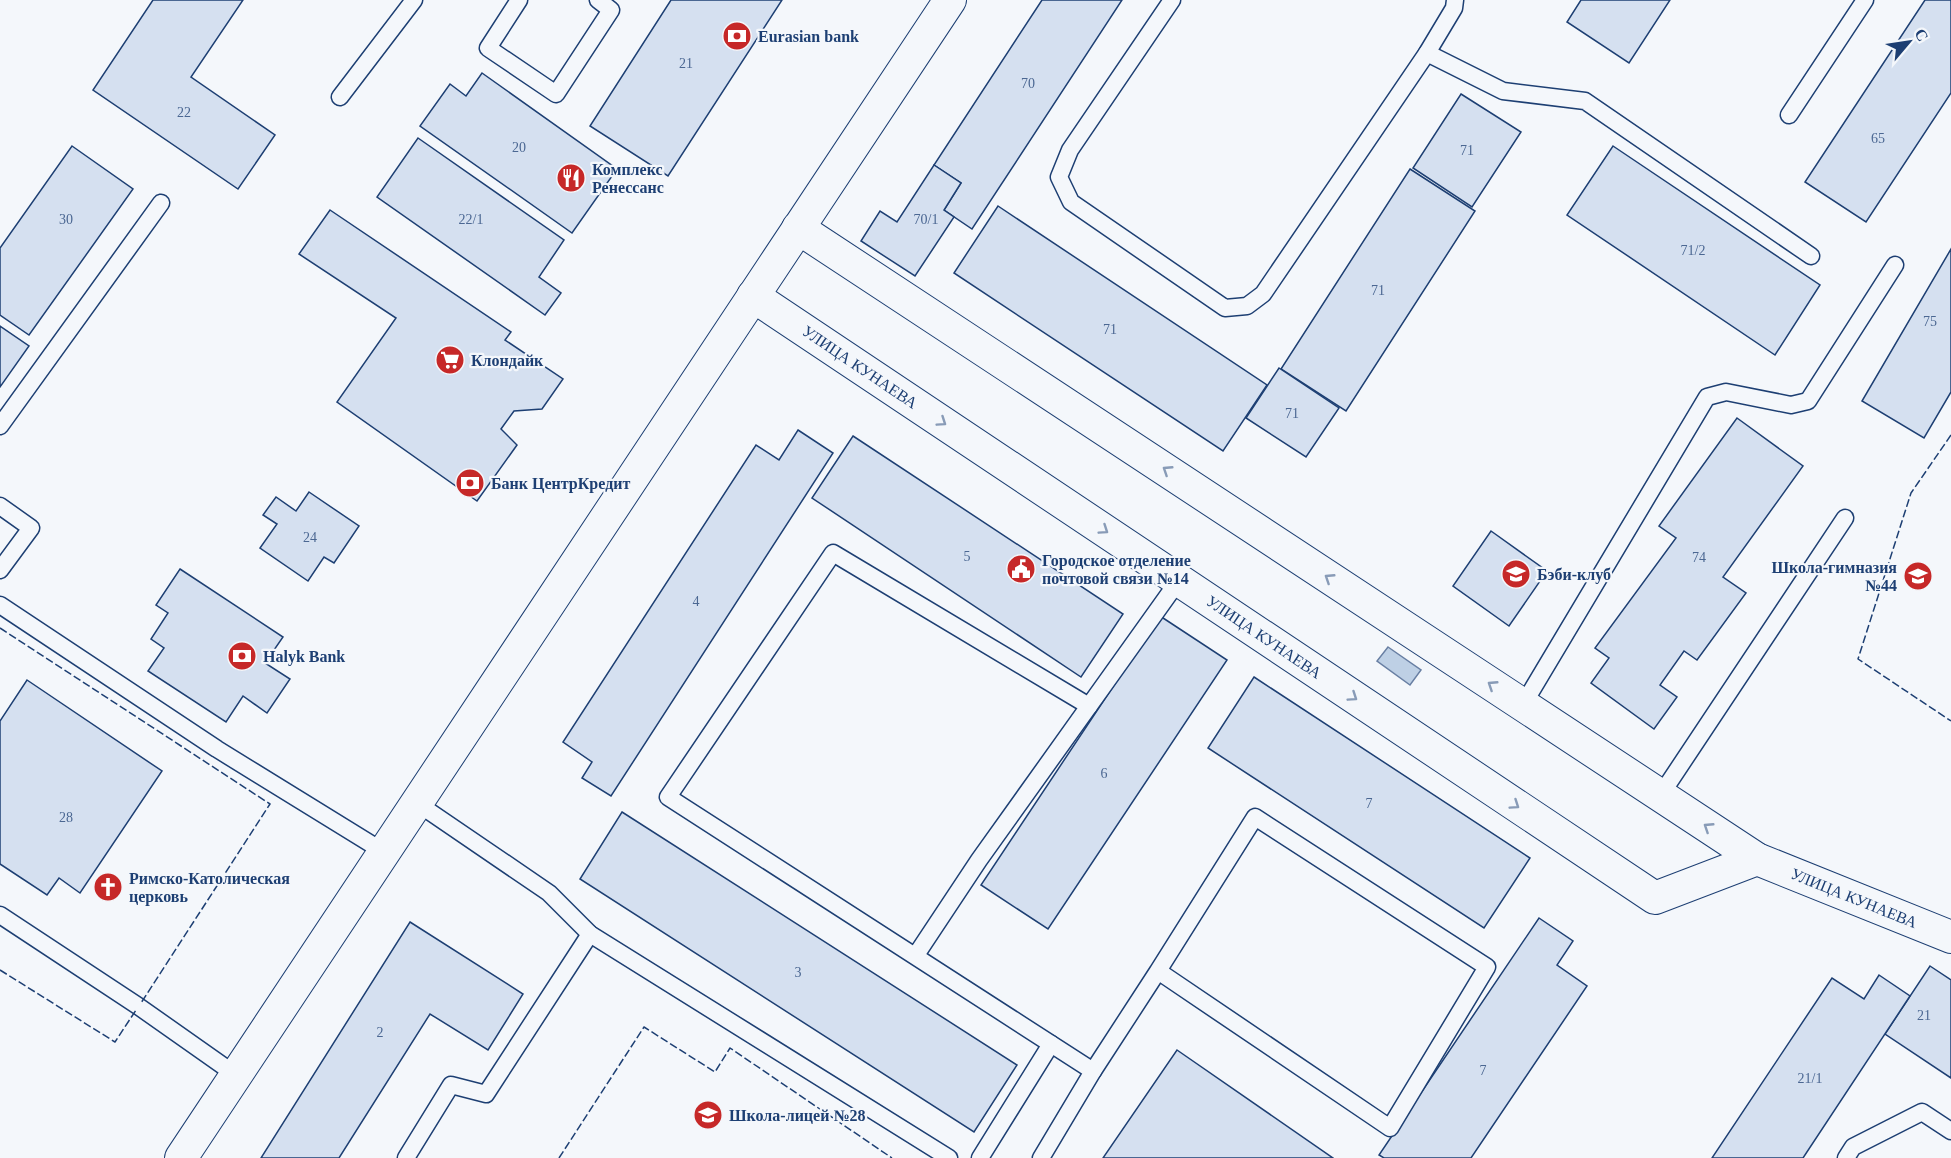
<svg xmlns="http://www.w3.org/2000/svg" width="1951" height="1158" font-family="Georgia,serif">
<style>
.water{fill:#bed0e5;stroke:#687fa3;stroke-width:1.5}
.building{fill:#d5e0f0;stroke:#1d3f73;stroke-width:1.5}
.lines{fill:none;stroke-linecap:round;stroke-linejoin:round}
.service-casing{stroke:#1d3f73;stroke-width:19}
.minor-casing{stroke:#1d3f73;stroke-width:34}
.service{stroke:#f4f7fb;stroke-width:16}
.minor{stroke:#f4f7fb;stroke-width:32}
.fence{stroke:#1d3f73;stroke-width:1.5;stroke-dasharray:8 3;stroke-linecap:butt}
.oneway{stroke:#889bb7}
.labels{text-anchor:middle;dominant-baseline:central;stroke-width:4.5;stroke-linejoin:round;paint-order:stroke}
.number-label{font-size:14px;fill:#4b6792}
.poi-label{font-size:16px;font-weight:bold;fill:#1d3f73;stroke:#f4f7fb;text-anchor:start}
.street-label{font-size:16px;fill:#1d3f73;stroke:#f4f7fb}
</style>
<rect width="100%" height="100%" fill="#f4f7fb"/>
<polygon class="water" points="1388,647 1421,670 1410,685 1377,661"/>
<g class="building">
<polygon points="153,0 243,0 191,77 275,135 238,189 93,90"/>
<polygon points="671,0 782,0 668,176 590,126"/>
<polygon points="1042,0 1122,0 972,229 944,210 961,183 934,165"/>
<polygon points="1581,0 1670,0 1629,63 1567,22"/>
<polygon points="1925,0 1951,0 1951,93 1866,222 1805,182"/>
<polygon points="482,73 617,169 572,233 420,126 450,84 466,96"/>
<polygon points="1461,94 1521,132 1472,207 1413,168"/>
<polygon points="418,138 564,240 539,277 561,293 545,315 377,197"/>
<polygon points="72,146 133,189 29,335 0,315 0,248"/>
<polygon points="1613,146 1820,285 1775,355 1567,215"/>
<polygon points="934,165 961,183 944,210 954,217 915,276 861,241 880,211 897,222"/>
<polygon points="1410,169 1475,211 1346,411 1281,369"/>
<polygon points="998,206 1267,385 1223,451 954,273"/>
<polygon points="330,210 511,332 505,340 563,379 542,409 514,411 501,429 517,445 477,501 337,402 396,318 299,254"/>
<polygon points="1951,249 1951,392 1924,438 1862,401"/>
<polygon points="0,326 29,346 0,387"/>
<polygon points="1279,368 1339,408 1306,457 1246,418"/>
<polygon points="1737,418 1803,466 1723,577 1746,593 1697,660 1684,651 1660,685 1677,697 1654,729 1591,683 1609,658 1595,648 1676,538 1659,526"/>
<polygon points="798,430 833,453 611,796 582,778 592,762 563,742 756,445 779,460"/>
<polygon points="853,436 1123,614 1081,677 812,498"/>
<polygon points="309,492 359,526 334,563 324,557 308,581 260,548 277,524 263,515 276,497 296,511"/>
<polygon points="1491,531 1547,571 1509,626 1453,586"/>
<polygon points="180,569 283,637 265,663 290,679 267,713 243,696 226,722 148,671 164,648 151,639 168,613 156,605"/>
<polygon points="1160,616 1227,660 1048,929 981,885"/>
<polygon points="1254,677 1530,858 1484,928 1208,748"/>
<polygon points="27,680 162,771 80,893 59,878 47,895 0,864 0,721"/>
<polygon points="622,812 1017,1065 974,1132 580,879"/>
<polygon points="1539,918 1573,941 1557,965 1587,986 1471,1158 1384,1158 1379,1155"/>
<polygon points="410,922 523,994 488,1050 430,1014 339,1158 261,1158"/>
<polygon points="1930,966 1951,980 1951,1078 1885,1034"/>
<polygon points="1879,975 1910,996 1803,1158 1712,1158 1832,978 1864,999"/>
<polygon points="1177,1050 1333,1158 1103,1158"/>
</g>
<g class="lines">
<g class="service-casing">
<g id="service">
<polyline points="519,0 488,48 556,94 611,10 598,0"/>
<polyline points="1172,0 1070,150 1059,177 1071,202 1225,308 1247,306 1263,294 1427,53 1454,8 1455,0"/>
<polyline points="1427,53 1503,91 1585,101 1811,256"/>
<polyline points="340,97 414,0"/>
<polyline points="1789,115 1865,0"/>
<polyline points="0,426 161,203"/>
<polyline points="0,506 31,528 0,570"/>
<polyline points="0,605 217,749 384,852"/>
<polyline points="1523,705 1707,397 1726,392 1791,405 1808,401 1895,265"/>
<polyline points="1660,796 1845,518"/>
<polyline points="417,803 549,893 590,934 949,1158"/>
<polyline points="0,915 138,1006 236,1075"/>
<polyline points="916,955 979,860 1089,706"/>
<polyline points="1093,1071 1158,971 1390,1128 1487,967 1255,817 1158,971"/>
<polyline points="406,1158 451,1085 486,1094 590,934"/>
<polyline points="980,1158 1051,1044"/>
<polyline points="1041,1158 1093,1071 668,797 833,553 1089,706 1179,580"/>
<polyline points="1846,1158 1853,1147 1922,1112 1951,1131"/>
</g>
</g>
<g class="minor-casing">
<g id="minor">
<polyline points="798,228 1757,859 1951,937"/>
<polyline points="753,296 1655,898 1757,859"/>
<polyline points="181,1158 950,0"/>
</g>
</g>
<use href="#service" class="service"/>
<use href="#minor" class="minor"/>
<g class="fence">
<polyline points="1951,435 1911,493 1858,659 1951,721"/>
<polyline points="0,628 270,804 141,1003"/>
<polyline points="0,970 115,1042 136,1010"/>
<polyline points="559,1158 644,1027 715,1072 730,1048 892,1158"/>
</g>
</g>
<defs><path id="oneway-chevron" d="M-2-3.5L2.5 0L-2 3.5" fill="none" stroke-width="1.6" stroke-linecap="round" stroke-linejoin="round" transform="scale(1.5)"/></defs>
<g class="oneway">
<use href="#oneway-chevron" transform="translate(942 422) rotate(34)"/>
<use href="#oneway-chevron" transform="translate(1167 470) rotate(-147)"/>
<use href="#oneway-chevron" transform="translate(1104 530) rotate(34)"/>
<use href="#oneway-chevron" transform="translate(1329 578) rotate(-147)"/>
<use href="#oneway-chevron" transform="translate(1492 685) rotate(-147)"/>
<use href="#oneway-chevron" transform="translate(1353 697) rotate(34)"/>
<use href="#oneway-chevron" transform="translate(1515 805) rotate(34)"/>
<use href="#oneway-chevron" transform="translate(1708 827) rotate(-147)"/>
</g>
<defs>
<g id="bank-disc" transform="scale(1.5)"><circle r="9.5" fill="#c62828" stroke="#f4f7fb"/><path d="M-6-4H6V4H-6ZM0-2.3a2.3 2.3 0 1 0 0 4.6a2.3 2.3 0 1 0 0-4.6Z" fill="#fff"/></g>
<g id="restaurant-disc" transform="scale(1.5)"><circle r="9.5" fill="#c62828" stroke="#f4f7fb"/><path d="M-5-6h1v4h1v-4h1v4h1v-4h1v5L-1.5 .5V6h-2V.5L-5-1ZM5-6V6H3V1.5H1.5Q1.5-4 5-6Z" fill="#fff"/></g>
<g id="supermarket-disc" transform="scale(1.5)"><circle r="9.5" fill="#c62828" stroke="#f4f7fb"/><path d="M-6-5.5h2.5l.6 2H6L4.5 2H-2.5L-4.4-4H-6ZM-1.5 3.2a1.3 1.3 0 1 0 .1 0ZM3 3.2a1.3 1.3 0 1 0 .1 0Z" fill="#fff"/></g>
<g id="civic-disc" transform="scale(1.5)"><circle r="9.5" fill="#c62828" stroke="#f4f7fb"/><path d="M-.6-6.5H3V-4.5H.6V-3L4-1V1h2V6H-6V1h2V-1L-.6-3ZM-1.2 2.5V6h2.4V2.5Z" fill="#fff"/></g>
<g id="school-disc" transform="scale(1.5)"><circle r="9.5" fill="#c62828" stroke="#f4f7fb"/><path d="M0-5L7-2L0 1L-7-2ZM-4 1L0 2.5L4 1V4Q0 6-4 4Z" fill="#fff"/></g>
<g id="church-disc" transform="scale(1.5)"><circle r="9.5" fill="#c62828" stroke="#f4f7fb"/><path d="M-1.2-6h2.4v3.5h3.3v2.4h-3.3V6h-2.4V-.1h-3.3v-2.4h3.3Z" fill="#fff"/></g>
</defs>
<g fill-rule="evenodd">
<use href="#bank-disc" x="737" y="36"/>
<use href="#restaurant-disc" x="571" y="178"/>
<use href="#supermarket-disc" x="450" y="360"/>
<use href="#bank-disc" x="470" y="483"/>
<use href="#civic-disc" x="1021" y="569"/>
<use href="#school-disc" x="1516" y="574"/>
<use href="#school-disc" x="1918" y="576"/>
<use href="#bank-disc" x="242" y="656"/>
<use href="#church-disc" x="108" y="887"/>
<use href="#school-disc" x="708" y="1115"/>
</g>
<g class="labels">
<g class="number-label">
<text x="686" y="63">21</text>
<text x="1028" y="83">70</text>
<text x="184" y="112">22</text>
<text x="1878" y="138">65</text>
<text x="519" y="147">20</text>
<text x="1467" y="150">71</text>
<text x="66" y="219">30</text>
<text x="471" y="219">22/1</text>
<text x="926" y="219">70/1</text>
<text x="1693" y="250">71/2</text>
<text x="1378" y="290">71</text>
<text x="1930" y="321">75</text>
<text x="1110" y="329">71</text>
<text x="1292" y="413">71</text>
<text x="310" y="537">24</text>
<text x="967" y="556">5</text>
<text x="1699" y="557">74</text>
<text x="696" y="601">4</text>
<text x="1104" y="773">6</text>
<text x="1369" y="803">7</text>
<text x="66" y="817">28</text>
<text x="798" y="972">3</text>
<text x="1924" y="1015">21</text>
<text x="380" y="1032">2</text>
<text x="1483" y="1070">7</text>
<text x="1810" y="1078">21/1</text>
</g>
<g class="poi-label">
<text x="758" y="36">Eurasian bank</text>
<text x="592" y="169">Комплекс<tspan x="592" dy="18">Ренессанс</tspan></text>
<text x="471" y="360">Клондайк</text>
<text x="491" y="483">Банк ЦентрКредит</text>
<text x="1042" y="560">Городское отделение<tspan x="1042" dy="18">почтовой связи №14</tspan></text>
<text x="1897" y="567" text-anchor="end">Школа-гимназия<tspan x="1897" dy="18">№44</tspan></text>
<text x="1537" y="574">Бэби-клуб</text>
<text x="263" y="656">Halyk Bank</text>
<text x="129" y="878">Римско-Католическая<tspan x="129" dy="18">церковь</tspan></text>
<text x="729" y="1115">Школа-лицей №28</text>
</g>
<g class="street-label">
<text transform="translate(860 367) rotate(34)">УЛИЦА КУНАЕВА</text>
<text transform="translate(1264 637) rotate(34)">УЛИЦА КУНАЕВА</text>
<text transform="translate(1854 898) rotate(22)">УЛИЦА КУНАЕВА</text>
</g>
</g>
<g transform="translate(1909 42) rotate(61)" stroke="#f4f7fb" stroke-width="4.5" paint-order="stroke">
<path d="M0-4.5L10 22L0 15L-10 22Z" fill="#1d3f73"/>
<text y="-9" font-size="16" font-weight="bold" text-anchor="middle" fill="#1d3f73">С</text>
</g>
</svg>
